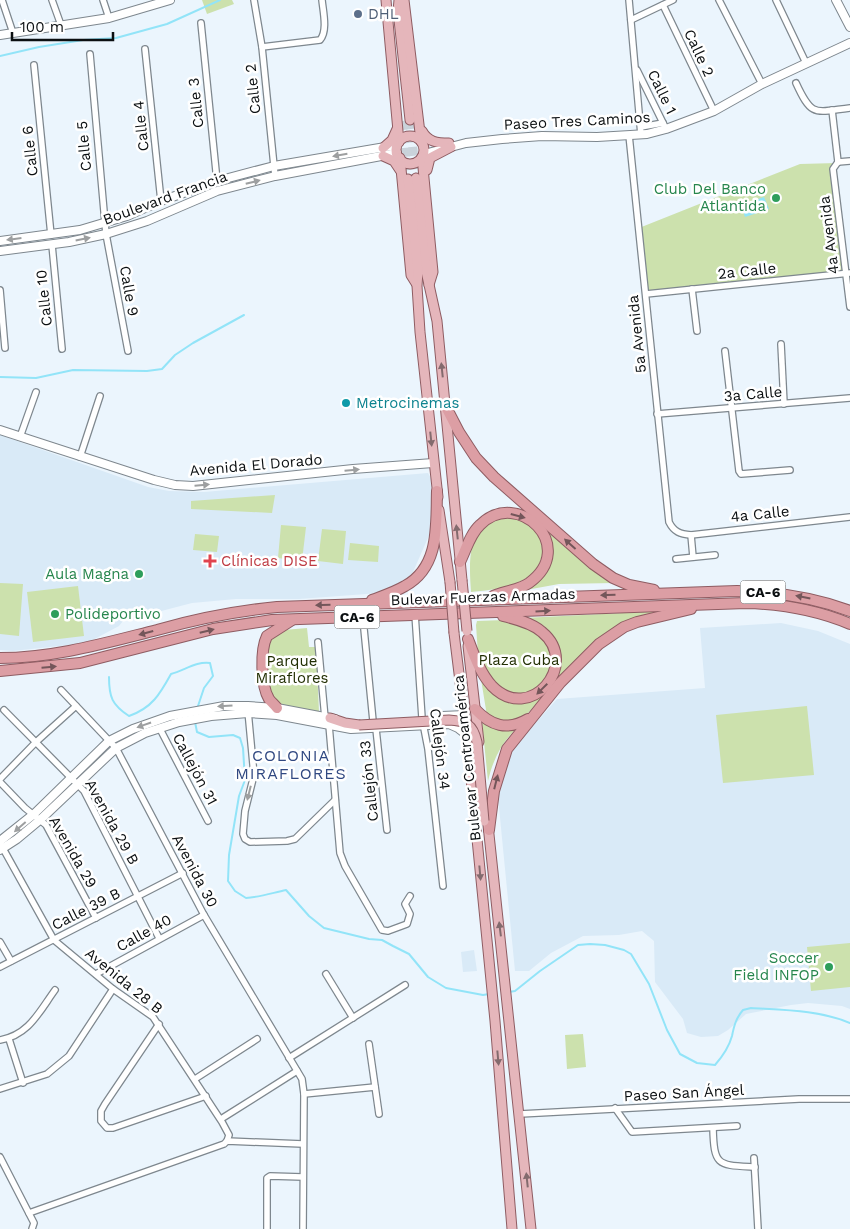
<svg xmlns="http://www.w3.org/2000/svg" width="850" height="1229" font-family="'Work Sans',sans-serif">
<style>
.built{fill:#d9eaf7}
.green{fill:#cce1ad}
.water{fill:#92e4f8}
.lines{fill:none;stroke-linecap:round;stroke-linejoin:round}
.stream{stroke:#92e4f8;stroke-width:2}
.primary-tunnel{stroke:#c9d2da;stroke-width:9;stroke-dasharray:9 4.5;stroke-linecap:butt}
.minor-casing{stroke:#7e878e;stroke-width:8}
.tertiary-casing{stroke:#7e878e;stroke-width:10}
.primary-casing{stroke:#8e5c62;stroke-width:11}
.trunk-casing{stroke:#8e5c62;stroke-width:12}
.minor{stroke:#fff;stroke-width:5.5}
.tertiary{stroke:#fff;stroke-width:8}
.primary{stroke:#e5b6bb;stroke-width:9}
.trunk{stroke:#dc9ea4;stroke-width:10}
.primary-bridge-casing{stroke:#8e5c62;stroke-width:11;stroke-linecap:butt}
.primary-bridge{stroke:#e5b6bb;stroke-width:9}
.oneway{fill:#9d9fa0}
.oneway2{fill:#836b6e}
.oneway3{fill:#74565a}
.service-dot{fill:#5c6f8a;stroke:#fff;stroke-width:2}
.leisure-dot{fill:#2e9e5b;stroke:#fff;stroke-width:2}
.culture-dot{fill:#0f9aa8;stroke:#fff;stroke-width:2}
.health-dot{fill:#e0444e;stroke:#fff;stroke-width:2}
.labels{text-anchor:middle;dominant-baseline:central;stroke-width:5;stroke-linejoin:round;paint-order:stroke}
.shield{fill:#fff;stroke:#545758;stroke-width:1}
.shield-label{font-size:14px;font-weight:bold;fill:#0b0f11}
.service-label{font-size:15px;fill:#4e5e75;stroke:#fff;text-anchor:start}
.street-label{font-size:15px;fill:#0b0f11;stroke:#fff}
.leisure-label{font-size:15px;fill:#27864d;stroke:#fff;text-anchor:end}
.culture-label{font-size:15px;fill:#0d838f;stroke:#fff;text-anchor:start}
.health-label{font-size:15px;fill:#be3a42;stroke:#fff;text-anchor:start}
.park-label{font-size:15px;fill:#222f03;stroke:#fff}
.neighbourhood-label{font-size:16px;letter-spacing:1px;fill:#304881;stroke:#fff}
</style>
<rect width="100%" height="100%" fill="#ebf5fd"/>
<g class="built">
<polygon points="0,435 148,487 169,491 204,492 428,473 432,480 431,531 413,572 403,584 380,593 299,599 236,599 192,603 123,621 119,626 87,643 13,651 0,650"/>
<polygon points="781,623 818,631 850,644 850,1009 842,1006 808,1003 791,1005 746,1014 728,1030 718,1036 701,1037 687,1033 683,1019 655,982 654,941 642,931 619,935 583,936 551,953 529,971 515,971 497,787 509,753 557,699 705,688 700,628"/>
<polygon points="474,950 477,971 463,972 461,952"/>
</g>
<g class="green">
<polygon points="202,0 232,0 234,4 207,14"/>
<polygon points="837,163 835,169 846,272 646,292 639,228 800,164"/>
<polygon points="275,495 272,513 191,509 191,501"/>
<path d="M502,514L541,523L614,583L559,584L515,592L543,569V548C541,585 501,589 471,592C470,575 467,544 480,530C485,524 495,519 502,514Z"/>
<polygon points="281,525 306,527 302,561 278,558"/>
<polygon points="322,529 346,531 343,564 318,561"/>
<polygon points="195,534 219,536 217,552 193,550"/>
<polygon points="350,543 379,546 378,562 348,560"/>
<polygon points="0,583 23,584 19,636 0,634"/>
<polygon points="78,586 84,636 33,642 27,592"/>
<path d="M662,611L626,623L548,691L527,714L510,724L487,716L480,673L494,691L536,697L559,651C551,629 547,627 525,621L523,618Z"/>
<polygon points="505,620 540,632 553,655 545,684 520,697 494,687 478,654 476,625 477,621"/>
<path d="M307,628L309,647H316L319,712C307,710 287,710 277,703C265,694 265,660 268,646C269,641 272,637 275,632L284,630Z"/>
<polygon points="807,706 814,775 723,783 716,715"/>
<path d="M482,722L495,728L521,725C503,739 493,759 488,781Z"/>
<polygon points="850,943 850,987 811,991 807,947"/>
<polygon points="583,1034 586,1067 567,1069 565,1035"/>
</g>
<polygon class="water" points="764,197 769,209 745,217 741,205"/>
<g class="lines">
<g class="stream">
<polyline points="0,56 39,47 83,40 116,38 167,24 220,0"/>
<polyline points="0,377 36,378 73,370 147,371 162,369 175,355 193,343 244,315"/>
<path d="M109,677C109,697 112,705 129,716C152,708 160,694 171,674C185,670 197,661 210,663L213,676L204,688L197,709"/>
<path d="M195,722L197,732L209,737L233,735L240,738L243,748L245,780L239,796L229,855L228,881L235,891L246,898C260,897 272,893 286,890L309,916L324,928L369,939L382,940L393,946L409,954L428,977L446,988L483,995L489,994"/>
<path d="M509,992L515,991L540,971L578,945L590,944L605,945L624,950L631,954L649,984L667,1030L680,1054L697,1063L715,1065C722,1057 729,1047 732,1036C734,1026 736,1018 743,1010L751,1008C784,1010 819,1010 850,1023"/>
</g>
<g class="primary-tunnel">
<polyline points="410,120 416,178"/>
<polyline points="402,121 408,179"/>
</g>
<g class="minor-casing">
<g id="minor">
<polyline points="2,0 13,33"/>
<polyline points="52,0 61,25"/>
<polyline points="103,0 109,18"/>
<polyline points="254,0 262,47 275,176"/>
<polyline points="629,0 641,135"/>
<polyline points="719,0 762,84"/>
<polyline points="776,0 806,63"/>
<polyline points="663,5 714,111"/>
<polyline points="631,20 673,0"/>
<polyline points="201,23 217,181"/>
<path d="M262,47L320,40C328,31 323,11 322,0"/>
<polyline points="145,49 161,201"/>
<polyline points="90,54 106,234 128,351"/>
<polyline points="34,65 51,235"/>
<polyline points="637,70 666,129"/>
<path d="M796,83C812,118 815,112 850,108"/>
<polyline points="832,110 838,162"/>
<polyline points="641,127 663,123"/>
<path d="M629,135L669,522C674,532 680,534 691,535L850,517"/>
<polyline points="838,162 833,169 850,307"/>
<polyline points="838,162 850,161"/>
<polyline points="52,245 62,349"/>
<polyline points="692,289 697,331"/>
<polyline points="0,290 5,348"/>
<polyline points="646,294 850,273"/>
<polyline points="781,344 784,404"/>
<polyline points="725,351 739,471 741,474 790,470"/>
<polyline points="657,414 850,398"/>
<polyline points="20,437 36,392"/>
<polyline points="80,457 100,396"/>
<polyline points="691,535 693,557"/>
<polyline points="676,559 715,555"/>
<polyline points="415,614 422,718 428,749 443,886"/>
<polyline points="364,629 373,721"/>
<polyline points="318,642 325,718"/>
<polyline points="61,690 116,748 204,915 302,1079 304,1094 303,1229"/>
<polyline points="4,710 84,791 159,938"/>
<polyline points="248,711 254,775 245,811 243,834 245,839 250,842 287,841 295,839 335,800"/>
<polyline points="329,725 340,853 345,866 382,930 388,931 407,924 410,914 405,904 410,896"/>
<polyline points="160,729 208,821"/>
<polyline points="376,729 387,830"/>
<polyline points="0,779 36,742 76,706"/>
<polyline points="0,782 25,808 46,825 96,918"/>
<polyline points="0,843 54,940 113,989 153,1017 222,1122 229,1135 227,1141"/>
<polyline points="0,942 11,961"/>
<polyline points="0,967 183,873"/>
<polyline points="96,974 204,915"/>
<polyline points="326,974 353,1018"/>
<polyline points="159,1024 105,1104 101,1111 101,1121 107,1128 113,1128 206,1096"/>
<polyline points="9,1039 23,1083"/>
<path d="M0,1040C29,1035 39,1012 55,990"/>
<polyline points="369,1044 379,1114"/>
<polyline points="289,1058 405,985"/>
<polyline points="195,1079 257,1039"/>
<polyline points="0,1089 47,1074 69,1056 113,989"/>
<polyline points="304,1094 375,1087"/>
<polyline points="615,1108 632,1132 737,1126"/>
<polyline points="520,1114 799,1099 850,1099"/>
<polyline points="221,1119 297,1071"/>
<path d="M713,1128C714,1167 718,1165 755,1167"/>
<polyline points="0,1157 34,1223 32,1229"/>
<polyline points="754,1158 758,1229"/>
<polyline points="29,1213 224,1144 227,1141 303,1144"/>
<polyline points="267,1229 267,1178 270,1176 303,1177"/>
</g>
</g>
<g class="tertiary-casing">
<g id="tertiary">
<polyline points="836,0 850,27"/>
<polyline points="0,35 109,18 170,0"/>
<polyline points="424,154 466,143 502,139 542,136 597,137 647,134 666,129 714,111 762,84 850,43"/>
<polyline points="0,241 80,230 127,216 161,201 217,181 274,166 397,145"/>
<polyline points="0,251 69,242 106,234 147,221 217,191 275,176 397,153"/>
<polyline points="0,430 154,480 175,485 193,486 353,469 433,463"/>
<polyline points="442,716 465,715"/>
<polyline points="0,841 34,814 109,741 133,729 170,716 224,706 248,706 277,708 335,719"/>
<polyline points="0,850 17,839 41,819 116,748 145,733 179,722 211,716 248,713 277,715 351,729 449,724 458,728 467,735"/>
</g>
</g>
<g class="primary-casing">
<g id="primary">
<polyline points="386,0 399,142"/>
<polyline points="399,0 398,11 410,120"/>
<polyline points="404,0 421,141"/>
<path d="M422,131C428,142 437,143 449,143"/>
<circle cx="410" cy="150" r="14"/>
<polyline points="383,148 392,140 397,129"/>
<polyline points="383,156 394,161 400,170"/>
<polyline points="422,157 433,272 429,285"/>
<polyline points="400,158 411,275 416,283"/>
<polyline points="427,170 430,158 451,147"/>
<polyline points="416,178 426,271 437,321 462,580"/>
<polyline points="408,179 418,271 417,286 420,332 438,497"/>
<polyline points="439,510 450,582"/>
<polyline points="454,633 467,738 495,1021 512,1229"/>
<polyline points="468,646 479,742"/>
<polyline points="330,718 345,723 359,725"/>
<polyline points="488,825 531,1229"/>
</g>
</g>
<g class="trunk-casing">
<g id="trunk">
<polyline points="445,405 459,432 476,458 494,477 593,564 613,578 629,585 654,590"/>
<path d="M460,562C466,550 470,534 480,525C518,487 579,547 529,583C521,589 503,592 493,596"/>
<path d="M372,600C383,596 395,592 405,586C440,567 436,525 437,491"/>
<path d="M468,639C474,655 480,673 492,686C530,725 581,664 542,632C532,623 516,619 503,616"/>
<path d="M0,658C54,658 105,643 157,630C196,619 236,611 277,607L737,591C776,592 813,597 850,611"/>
<path d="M0,671L80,663L213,629L272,620L746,603C782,604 817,610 850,624"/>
<path d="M277,708C275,705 271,702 269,699C261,686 260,650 267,636L292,620"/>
<path d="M475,709C491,726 507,731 528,719"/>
<polyline points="489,830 494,791 507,749 560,683 599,644 624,627 637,622 691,609"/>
</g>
</g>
<use href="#minor" class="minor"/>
<use href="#tertiary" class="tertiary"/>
<use href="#primary" class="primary"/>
<use href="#trunk" class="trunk"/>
<g class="primary-bridge-casing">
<g id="primary-bridge">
<polyline points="462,580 467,631"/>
<polyline points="450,582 454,633"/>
<path d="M359,725L449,720C466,721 473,724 477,742L484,821"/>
</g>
</g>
<use href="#primary-bridge" class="primary-bridge"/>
</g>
<defs><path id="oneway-solid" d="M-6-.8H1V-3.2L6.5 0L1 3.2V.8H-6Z" transform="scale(1.25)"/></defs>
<g class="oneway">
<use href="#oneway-solid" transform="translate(340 155) rotate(170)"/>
<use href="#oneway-solid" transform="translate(253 182) rotate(-14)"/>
<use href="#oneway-solid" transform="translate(14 239) rotate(173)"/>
<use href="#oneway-solid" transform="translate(83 239) rotate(-11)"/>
<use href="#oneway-solid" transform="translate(352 470) rotate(-5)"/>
<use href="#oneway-solid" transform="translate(202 485) rotate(-5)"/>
<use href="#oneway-solid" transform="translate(225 706) rotate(176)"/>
<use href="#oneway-solid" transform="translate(144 725) rotate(161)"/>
<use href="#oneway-solid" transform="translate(249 793) rotate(104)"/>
<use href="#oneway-solid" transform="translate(20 827) rotate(139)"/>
</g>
<g class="oneway2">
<use href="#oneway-solid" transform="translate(442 370) rotate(-96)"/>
<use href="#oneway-solid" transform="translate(431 439) rotate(84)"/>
<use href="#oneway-solid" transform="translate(457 532) rotate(-96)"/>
<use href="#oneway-solid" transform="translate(480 873) rotate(85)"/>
<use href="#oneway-solid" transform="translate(500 929) rotate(-97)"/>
<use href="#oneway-solid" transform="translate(498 1058) rotate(85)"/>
<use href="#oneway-solid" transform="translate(527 1180) rotate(-96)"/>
</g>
<g class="oneway3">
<use href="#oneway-solid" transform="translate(518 516) rotate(15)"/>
<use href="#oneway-solid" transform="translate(570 544) rotate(-138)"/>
<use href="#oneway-solid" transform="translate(608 595) rotate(178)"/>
<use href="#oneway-solid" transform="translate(803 597) rotate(-169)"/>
<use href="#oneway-solid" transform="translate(323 605) rotate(178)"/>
<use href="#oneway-solid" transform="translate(543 611) rotate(-3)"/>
<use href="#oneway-solid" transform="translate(207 631) rotate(-14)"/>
<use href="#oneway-solid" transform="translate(146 633) rotate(165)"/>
<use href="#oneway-solid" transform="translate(49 667) rotate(-5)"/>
<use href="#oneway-solid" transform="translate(542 689) rotate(135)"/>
<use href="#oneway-solid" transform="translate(496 782) rotate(-76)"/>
</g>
<circle class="service-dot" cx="358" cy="14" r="5"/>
<g class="leisure-dot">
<circle cx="776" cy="198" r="5"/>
<circle cx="139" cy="574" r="5"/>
<circle cx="55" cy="614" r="5"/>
<circle cx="829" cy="967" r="5"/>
</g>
<circle class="culture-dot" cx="346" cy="403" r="5"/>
<path class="health-dot" d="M207.5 553.5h5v5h5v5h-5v5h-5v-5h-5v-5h5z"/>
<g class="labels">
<g class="shield">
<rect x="740.5" y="580.5" width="45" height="23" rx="4"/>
<rect x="334.5" y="605.5" width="45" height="23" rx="4"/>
</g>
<g class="shield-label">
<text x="763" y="592">CA-6</text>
<text x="357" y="617">CA-6</text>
</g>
<g class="service-label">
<text x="368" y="14">DHL</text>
</g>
<g class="street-label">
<text transform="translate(699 53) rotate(65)">Calle 2</text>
<text transform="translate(253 89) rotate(-96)">Calle 2</text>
<text transform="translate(662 92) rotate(64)">Calle 1</text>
<text transform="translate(196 103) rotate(-96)">Calle 3</text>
<text transform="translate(577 121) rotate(-3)">Paseo Tres Caminos</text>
<text transform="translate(141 126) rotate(-96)">Calle 4</text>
<text transform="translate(84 146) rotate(-95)">Calle 5</text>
<text transform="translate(30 151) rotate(-96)">Calle 6</text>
<text transform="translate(165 198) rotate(-20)">Boulevard Francia</text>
<text transform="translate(829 235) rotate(-97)">4a Avenida</text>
<text transform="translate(747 271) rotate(-6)">2a Calle</text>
<text transform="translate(129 291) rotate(80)">Calle 9</text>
<text transform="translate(44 298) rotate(-96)">Calle 10</text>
<text transform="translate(637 334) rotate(-96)">5a Avenida</text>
<text transform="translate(753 394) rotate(-5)">3a Calle</text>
<text transform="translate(256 465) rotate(-5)">Avenida El Dorado</text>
<text transform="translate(760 514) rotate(-6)">4a Calle</text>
<text transform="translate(483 597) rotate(-2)">Bulevar Fuerzas Armadas</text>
<text transform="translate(440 749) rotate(83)">Callejón 34</text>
<text transform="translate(467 758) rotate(-96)">Bulevar Centroamérica</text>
<text transform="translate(195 769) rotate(62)">Callejón 31</text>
<text transform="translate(369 781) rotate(-96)">Callejón 33</text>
<text transform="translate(112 822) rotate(61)">Avenida 29 B</text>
<text transform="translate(73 852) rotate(60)">Avenida 29</text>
<text transform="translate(195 871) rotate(62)">Avenida 30</text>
<text transform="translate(86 909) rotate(-27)">Calle 39 B</text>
<text transform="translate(144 933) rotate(-29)">Calle 40</text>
<text transform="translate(124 981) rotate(39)">Avenida 28 B</text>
<text transform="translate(684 1093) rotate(-3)">Paseo San Ángel</text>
</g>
<g class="leisure-label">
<text x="766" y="189">Club Del Banco<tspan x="766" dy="17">Atlantida</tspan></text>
<text x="129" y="574">Aula Magna</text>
<text x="65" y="614" text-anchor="start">Polideportivo</text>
<text x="819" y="958">Soccer<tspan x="819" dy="17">Field INFOP</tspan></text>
</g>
<g class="culture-label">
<text x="356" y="403">Metrocinemas</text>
</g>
<g class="health-label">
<text x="221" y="561">Clínicas DISE</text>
</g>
<g class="park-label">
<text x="519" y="660">Plaza Cuba</text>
<text x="292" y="661">Parque<tspan x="292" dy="17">Miraflores</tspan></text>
</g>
<g class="neighbourhood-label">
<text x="291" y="755">COLONIA<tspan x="291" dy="18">MIRAFLORES</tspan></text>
</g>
</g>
<path d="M12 32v8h101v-8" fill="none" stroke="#0b0f11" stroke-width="2.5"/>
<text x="20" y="32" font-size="15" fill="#0b0f11" stroke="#ffffff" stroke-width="4" paint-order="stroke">100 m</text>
</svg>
